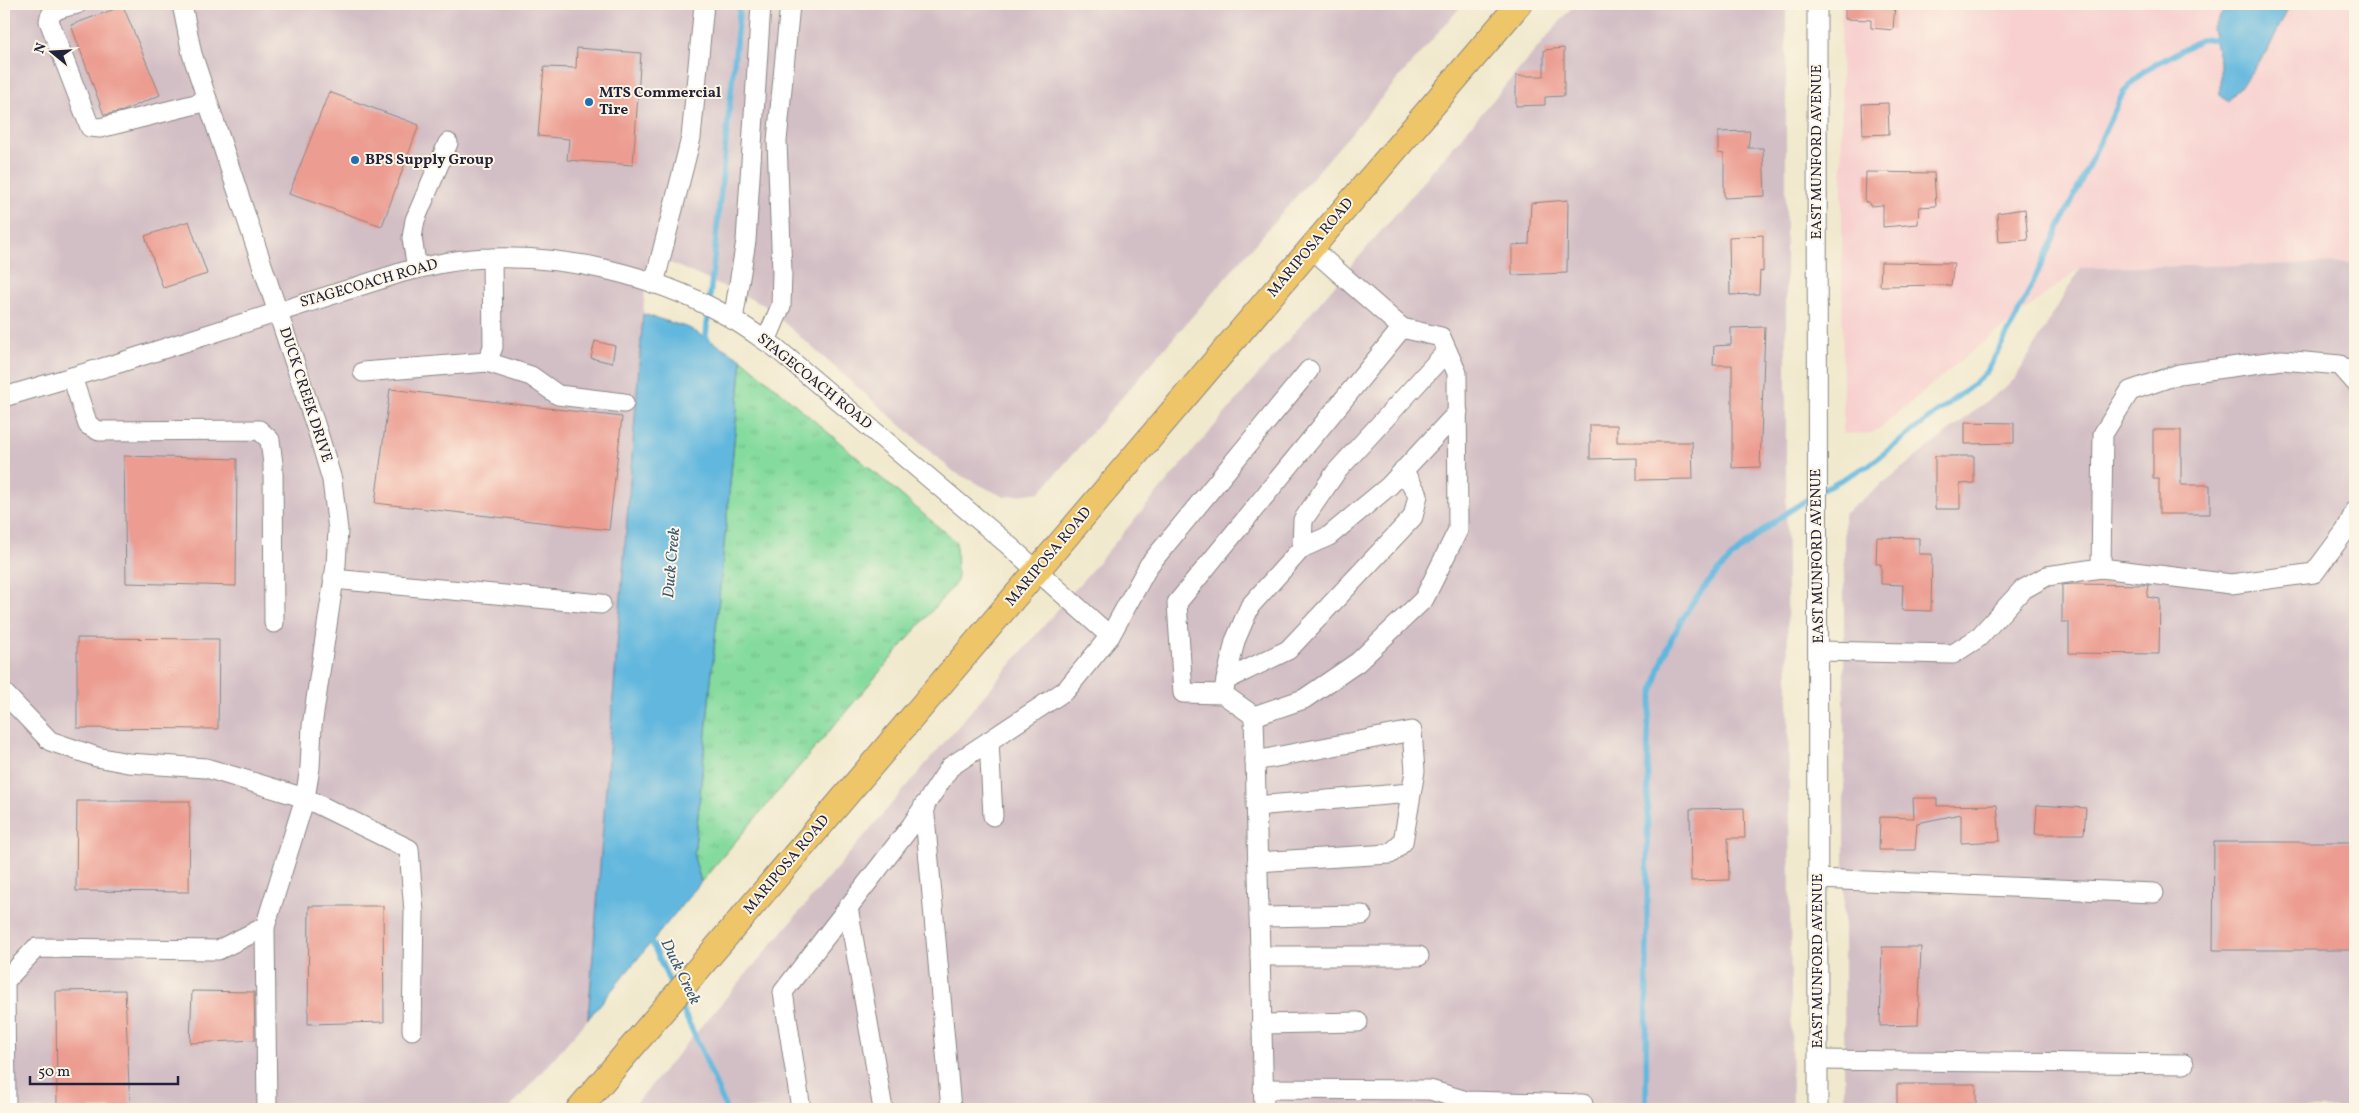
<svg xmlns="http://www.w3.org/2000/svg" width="2359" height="1113" font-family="Vollkorn,serif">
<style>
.built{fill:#f7d0cf}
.industrial{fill:#d2bec5}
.grass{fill:url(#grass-tufts);stroke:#547e6c}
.water{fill:#62b7de;stroke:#426c8c}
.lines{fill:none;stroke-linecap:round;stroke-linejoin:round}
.stream{stroke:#62b7de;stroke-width:5.5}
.building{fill:#ec9c91}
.minor-casing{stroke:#8a8684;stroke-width:21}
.major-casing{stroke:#8a8684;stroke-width:27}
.minor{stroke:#fff;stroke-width:19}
.major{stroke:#eec569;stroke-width:25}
.poi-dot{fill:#1f6fb2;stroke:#fcf5e5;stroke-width:2}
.labels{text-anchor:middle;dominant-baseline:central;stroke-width:4;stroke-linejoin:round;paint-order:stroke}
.poi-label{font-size:15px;font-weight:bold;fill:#22223b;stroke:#fcf5e5;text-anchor:start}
.street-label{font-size:15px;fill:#22223b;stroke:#fcf5e5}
.water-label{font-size:16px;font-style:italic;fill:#385674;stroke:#fcf5e5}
</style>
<defs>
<pattern id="grass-tufts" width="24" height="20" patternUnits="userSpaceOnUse" patternTransform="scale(1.25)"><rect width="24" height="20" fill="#85db9e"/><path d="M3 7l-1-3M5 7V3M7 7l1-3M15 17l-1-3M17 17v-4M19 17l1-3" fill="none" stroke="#73bc89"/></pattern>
</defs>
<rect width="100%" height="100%" fill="#fcf5e5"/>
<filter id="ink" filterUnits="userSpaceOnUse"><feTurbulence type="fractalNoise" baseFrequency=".02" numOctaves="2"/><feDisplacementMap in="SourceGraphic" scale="10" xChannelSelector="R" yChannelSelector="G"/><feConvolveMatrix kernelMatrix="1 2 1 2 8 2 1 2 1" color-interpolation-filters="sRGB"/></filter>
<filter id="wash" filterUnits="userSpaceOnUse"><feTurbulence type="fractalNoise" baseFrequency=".0096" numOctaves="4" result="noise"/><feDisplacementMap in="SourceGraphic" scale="20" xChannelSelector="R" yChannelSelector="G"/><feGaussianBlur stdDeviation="1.12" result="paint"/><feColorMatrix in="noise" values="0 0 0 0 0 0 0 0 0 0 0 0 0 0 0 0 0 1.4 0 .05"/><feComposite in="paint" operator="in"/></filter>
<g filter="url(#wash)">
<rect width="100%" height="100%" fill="#f1e9cd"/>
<polygon class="built" points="1841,4 2355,4 2355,263 2080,268 1971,352 1874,433 1843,434"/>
<g class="industrial">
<polygon points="4,4 1463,4 1040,492 1004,497 954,472 764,305 648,253 588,1019 509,1109 4,1109"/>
<polygon points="1575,4 1786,4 1786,477 1792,1109 631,1109"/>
<polygon points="2355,263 2355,1109 1844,1109 1844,514 2015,379 2080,268"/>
</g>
<polygon class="grass" points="742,359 956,542 957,581 701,882 694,857"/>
<g class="water">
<polygon points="2228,4 2290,4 2267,52 2228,102 2220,95 2220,62 2212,29"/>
<polygon points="643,314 689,328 742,359 694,857 701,882 588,1019"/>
</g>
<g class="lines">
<g class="stream">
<polyline points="705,345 740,4"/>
<polyline points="1822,490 1869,465 1975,383 1987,371 2014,322 2123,93 2145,70 2200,40 2222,38"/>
<polyline points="649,936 673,989"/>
<polyline points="679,1002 702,1051 726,1109"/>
<path d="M1646,1109L1648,724C1658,618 1728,548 1814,495"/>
</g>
</g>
<g id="blocks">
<g class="building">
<polygon points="1845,4 1895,4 1893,30 1871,28 1871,20 1845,19"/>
<polygon points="123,6 160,95 123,111 104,115 71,25"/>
<polygon points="577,48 641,53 633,165 567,160 569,139 538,136 544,67 576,68"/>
<polygon points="1564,48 1564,96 1545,97 1545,105 1516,106 1516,76 1544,76 1544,50"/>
<polygon points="329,92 419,125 382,226 289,194"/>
<polygon points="1888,103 1889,134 1863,135 1862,104"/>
<polygon points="1750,131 1748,148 1763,148 1765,196 1724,198 1724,154 1718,153 1718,132"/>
<polygon points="1866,172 1934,173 1936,206 1919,207 1918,224 1883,227 1883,205 1870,206 1869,202 1865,202"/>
<polygon points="1568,200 1567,273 1512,275 1512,245 1529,244 1531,203"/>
<polygon points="2025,209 2028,240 1999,242 1997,213"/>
<polygon points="189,221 207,274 163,288 145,236"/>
<polygon points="1763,235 1763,272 1760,271 1759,294 1730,295 1729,237"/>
<polygon points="1881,262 1954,263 1951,285 1880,286"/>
<polygon points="1765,327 1760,467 1732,468 1732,365 1713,365 1714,346 1731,345 1731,328"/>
<polygon points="595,341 615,346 612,363 591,358"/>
<polygon points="390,389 622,417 609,530 375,503"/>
<polygon points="1965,422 2014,423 2014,443 1965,444"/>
<polygon points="1590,425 1617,425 1617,442 1692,442 1693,479 1637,480 1637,458 1590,459"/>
<polygon points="2153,430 2181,430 2181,485 2210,485 2210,514 2159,514 2159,479 2153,479"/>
<polygon points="124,456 237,459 236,586 126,583"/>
<polygon points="1935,456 1974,456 1974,483 1960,484 1960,509 1935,509"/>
<polygon points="1877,537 1919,538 1919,554 1932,554 1931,611 1902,610 1903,585 1881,584 1881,564 1876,564"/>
<polygon points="2073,584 2149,585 2147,597 2160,599 2159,654 2069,653 2069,622 2062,622 2062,585"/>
<polygon points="77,638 219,639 218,729 77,728"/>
<polygon points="1913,798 1937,798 1937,806 1997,805 2000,841 1961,843 1961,814 1917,823 1915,850 1879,850 1880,817 1914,818"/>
<polygon points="77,801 190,801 189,892 76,891"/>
<polygon points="2037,805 2086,808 2084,834 2035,834"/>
<polygon points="1744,808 1745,838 1728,838 1729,880 1691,881 1690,809"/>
<polygon points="2214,842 2355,842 2355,950 2213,950"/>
<polygon points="309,906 383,906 384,1022 308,1024"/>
<polygon points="1882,947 1921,947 1918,1025 1880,1026"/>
<polygon points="125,990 130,1109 57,1109 56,991"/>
<polygon points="192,991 254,992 255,1040 190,1043"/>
<rect x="1897" y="1084" width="79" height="25"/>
</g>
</g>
</g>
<g filter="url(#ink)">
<use href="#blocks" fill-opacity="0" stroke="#8a8684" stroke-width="1"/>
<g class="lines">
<g class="minor-casing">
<g id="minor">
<path d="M77,4C66,7 50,8 49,21L90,127L100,128L208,101"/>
<polyline points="182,4 192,54 319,436 332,480 338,530 336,565 312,726 310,768 305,798 265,927 267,1109"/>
<polyline points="1817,4 1818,1109"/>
<polyline points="417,269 412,238 415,220 448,143"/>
<polyline points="654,284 691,138 704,4"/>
<polyline points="733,320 746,241 761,4"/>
<polyline points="766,341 781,306 782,272 777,141 790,4"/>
<polyline points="487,362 531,376 558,395 624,403"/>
<polyline points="363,372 487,362 493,347 492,258"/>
<polyline points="72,377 88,425 99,431 259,430 270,440 273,464 274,623"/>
<path d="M4,397L119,363L403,272C432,265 462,258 492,258C571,256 653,275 722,313C741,323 758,336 776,348L1006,543L1110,636L1066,690L950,767L911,826L783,992L801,1109"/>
<polyline points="1302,548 1329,536 1389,486 1458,412"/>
<polyline points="2101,568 2103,434 2130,391 2179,374 2282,360 2340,365 2355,382"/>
<polyline points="333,579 601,604"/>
<polyline points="1110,636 1149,565 1309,370"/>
<polyline points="1819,651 1953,654 1978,638 2022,590 2047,576 2101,568 2231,584 2314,573 2346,530 2355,511"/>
<polyline points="1226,680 1288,650 1413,517 1418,495 1403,470"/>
<polyline points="4,693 50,741 97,757 128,763 206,768 305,798 409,849 414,912 412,1030"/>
<polyline points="1223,694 1235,641 1250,606 1302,548 1303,520 1336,472 1447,351"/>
<polyline points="1254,716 1304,699 1358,662 1424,599 1458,530 1457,373 1441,337 1402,328"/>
<polyline points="989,741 993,816"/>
<polyline points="1255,761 1412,731 1415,771 1403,842 1390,854 1257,862"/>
<polyline points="924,805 951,1109"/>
<polyline points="1256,806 1411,793"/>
<polyline points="1818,879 2154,893"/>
<polyline points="848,907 883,1109"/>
<polyline points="1259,917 1362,915"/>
<polyline points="1260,956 1419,956"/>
<polyline points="1261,1024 1358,1022"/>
<polyline points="1818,1060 2184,1064"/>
<polyline points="1263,1089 1430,1090 1467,1101 1583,1104 1583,1109"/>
<polyline points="6,1109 5,981 36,948 218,950 265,927"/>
<polyline points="1264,1109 1254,716 1223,694 1183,693 1177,603 1402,328 1311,248"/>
</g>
</g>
<g class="major-casing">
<polyline id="major" points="579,1109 1519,4"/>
</g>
<use href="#minor" class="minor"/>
<use href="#major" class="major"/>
</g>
</g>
<g class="poi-dot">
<circle cx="589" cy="102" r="5"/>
<circle cx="355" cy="160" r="5"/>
</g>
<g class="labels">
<g class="poi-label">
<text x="599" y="93">MTS Commercial<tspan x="599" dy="17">Tire</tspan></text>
<text x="365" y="160">BPS Supply Group</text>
</g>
<g class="street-label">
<text transform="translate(1817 152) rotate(-90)">EAST MUNFORD AVENUE</text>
<text transform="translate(1311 248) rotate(-50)">MARIPOSA ROAD</text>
<text transform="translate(369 284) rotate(-16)">STAGECOACH ROAD</text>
<text transform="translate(814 382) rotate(39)">STAGECOACH ROAD</text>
<text transform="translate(305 395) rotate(72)">DUCK CREEK DRIVE</text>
<text transform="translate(1818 556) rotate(-91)">EAST MUNFORD AVENUE</text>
<text transform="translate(1049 557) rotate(-50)">MARIPOSA ROAD</text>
<text transform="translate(787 865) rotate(-50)">MARIPOSA ROAD</text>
<text transform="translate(1818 961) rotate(-90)">EAST MUNFORD AVENUE</text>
</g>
<g class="water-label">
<text transform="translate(672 563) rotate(-85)">Duck Creek</text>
<text transform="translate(680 972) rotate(64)">Duck Creek</text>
</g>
</g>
<rect width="2359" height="1113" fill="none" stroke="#fcf5e5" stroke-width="20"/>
<g transform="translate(52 52) rotate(288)" stroke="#fcf5e5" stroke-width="4" paint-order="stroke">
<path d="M0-4L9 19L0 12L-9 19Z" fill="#22223b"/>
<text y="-8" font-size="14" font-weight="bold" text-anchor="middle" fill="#22223b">N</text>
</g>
<path d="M30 1076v8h148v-8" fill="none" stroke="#22223b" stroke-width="2.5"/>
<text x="38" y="1076" font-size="15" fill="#22223b" stroke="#fcf5e5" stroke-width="4" paint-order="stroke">50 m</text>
</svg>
